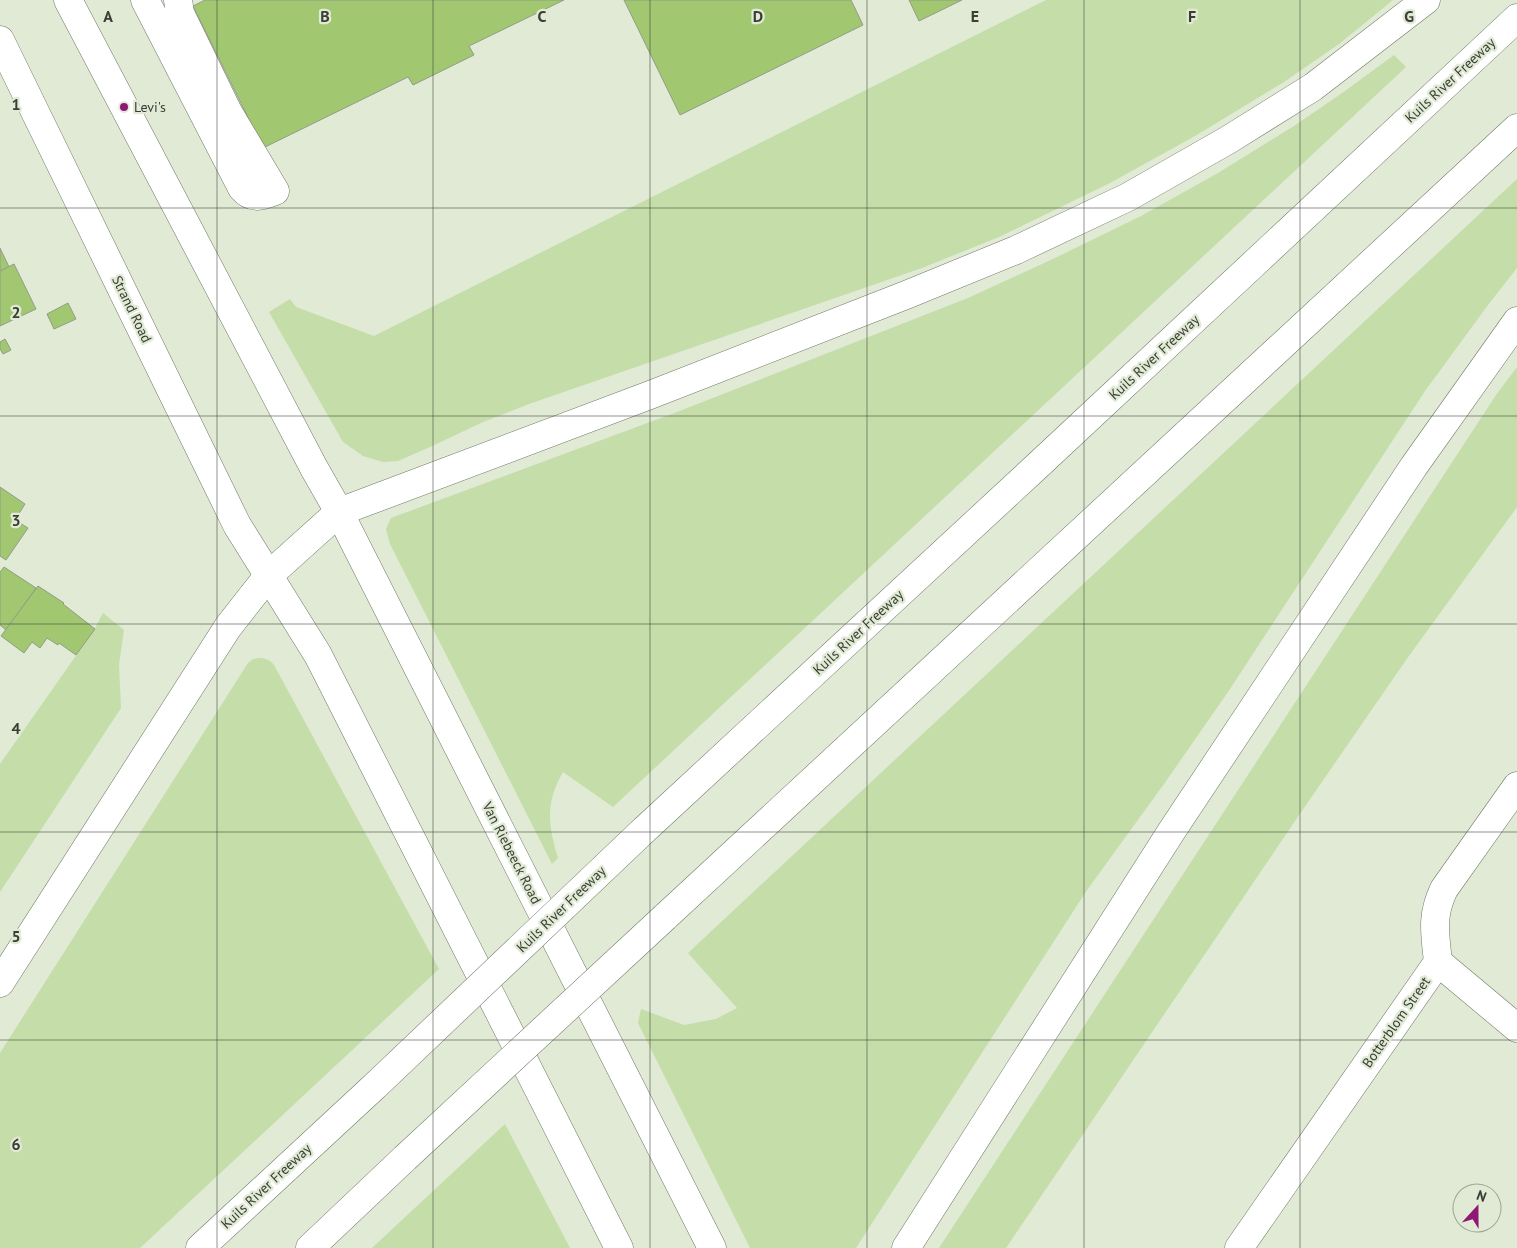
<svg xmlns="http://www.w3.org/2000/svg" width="1517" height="1248" font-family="'PT Sans',sans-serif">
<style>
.green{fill:#c4dda9}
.building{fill:#a1c870;stroke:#929c89}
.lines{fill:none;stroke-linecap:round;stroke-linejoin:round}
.minor-casing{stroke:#6f7866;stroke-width:29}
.major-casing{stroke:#6f7866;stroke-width:29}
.highway-casing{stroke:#6f7866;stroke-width:29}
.minor{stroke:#fff;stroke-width:28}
.major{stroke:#fff;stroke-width:28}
.highway{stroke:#fff;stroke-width:28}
.highway-bridge-casing{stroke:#6f7866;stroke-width:29;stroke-linecap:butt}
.highway-bridge{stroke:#fff;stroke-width:28}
.grid{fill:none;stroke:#3a3e35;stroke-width:1;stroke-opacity:0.55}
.poi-dot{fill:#8f1776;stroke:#e0ead5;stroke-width:2}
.labels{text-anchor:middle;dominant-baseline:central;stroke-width:4.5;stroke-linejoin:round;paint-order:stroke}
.street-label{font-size:14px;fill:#3a3e35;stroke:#e0ead5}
.poi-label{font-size:14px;fill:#3a3e35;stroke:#e0ead5;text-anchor:start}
.grid-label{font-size:16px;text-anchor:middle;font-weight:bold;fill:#3a3e35;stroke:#e0ead5;stroke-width:4.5;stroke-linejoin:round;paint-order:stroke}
</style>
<rect width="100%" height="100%" fill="#e0ead5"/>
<g class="green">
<polygon points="1046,0 1393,0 1339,44 1284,82 1195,136 1110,183 999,237 922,268 529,404 483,422 430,447 398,461 383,462 363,456 343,442 269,312 290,299 296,307 374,336"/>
<path d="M1394,55L1406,67L613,807L563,772C545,803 548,825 558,858L552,864L390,544L386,529L391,518L677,412L968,298L1055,258L1141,216L1218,173L1294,126L1345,91Z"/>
<polygon points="1517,179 1517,268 1488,305 1425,391 1230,689 1164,784 1087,890 856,1248 750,1248 638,1023 641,1009 684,1025 716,1019 737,1008 688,953"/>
<polygon points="1517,367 1517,507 1406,660 1297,818 1006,1248 939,1248 1496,395"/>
<polygon points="103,613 124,630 119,664 121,708 0,892 0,764 94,630"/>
<path d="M259,658C266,658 270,660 274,665L439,969L140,1248H0V1053L248,663L253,659Z"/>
<polygon points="505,1124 570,1248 372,1248"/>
</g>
<g class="building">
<polygon points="205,0 564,0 469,46 474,55 413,85 408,77 263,148 193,6"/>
<polygon points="624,0 851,0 863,25 680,115"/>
<polygon points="909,0 962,0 919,21"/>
<polygon points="0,248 9,267 0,271"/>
<polygon points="14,264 36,309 0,326 0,271"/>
<polygon points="68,303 76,319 54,329 47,314"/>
<polygon points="5,339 11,350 3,354 0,349 0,342"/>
<polygon points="0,487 25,504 15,520 28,528 6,560 0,556"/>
<polygon points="4,567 36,588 6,630 0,625 0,572"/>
<polygon points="38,586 64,603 63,604 95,629 76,655 59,643 58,645 47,638 40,648 32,642 24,653 1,636"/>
</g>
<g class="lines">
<g class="minor-casing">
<g id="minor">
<path d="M145,0L242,188C252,200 262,196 275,191L228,112L180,13L178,0"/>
<polyline points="1438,962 1517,1028"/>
<path d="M1239,1248L1438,962C1435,933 1431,916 1444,889L1517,786"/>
</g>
</g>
<g class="major-casing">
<g id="major">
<polyline points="68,0 314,468 339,512 712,1248"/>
<polyline points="0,40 237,525 318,655 619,1248"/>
</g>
</g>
<g class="highway-casing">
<g id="highway">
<polyline points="643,831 1035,468 1517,18"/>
<polyline points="665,917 1517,128"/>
<polyline points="0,983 228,627 268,576 339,512 650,395 906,295 1016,250 1128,197 1228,140 1313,87 1426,0"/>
<polyline points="200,1248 377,1084"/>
<polyline points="310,1248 405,1158"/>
<polyline points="906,1248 1171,832 1414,466 1517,321"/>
</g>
</g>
<use href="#minor" class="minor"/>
<use href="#major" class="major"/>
<use href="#highway" class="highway"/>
<g class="highway-bridge-casing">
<g id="highway-bridge">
<polyline points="377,1084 643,831"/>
<polyline points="405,1158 665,917"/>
</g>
</g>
<use href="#highway-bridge" class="highway-bridge"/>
</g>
<path class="grid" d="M217,0V1248M433,0V1248M650,0V1248M867,0V1248M1084,0V1248M1300,0V1248M0,208H1517M0,416H1517M0,624H1517M0,832H1517M0,1040H1517"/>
<circle class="poi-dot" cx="124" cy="107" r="5"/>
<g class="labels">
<g class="street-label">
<text transform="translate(1450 80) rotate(-43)">Kuils River Freeway</text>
<text transform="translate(132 309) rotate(64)">Strand Road</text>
<text transform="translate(1154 357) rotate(-43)">Kuils River Freeway</text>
<text transform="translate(858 632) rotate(-43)">Kuils River Freeway</text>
<text transform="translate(512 853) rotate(63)">Van Riebeeck Road</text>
<text transform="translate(561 909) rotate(-44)">Kuils River Freeway</text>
<text transform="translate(1396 1022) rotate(-55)">Botterblom Street</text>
<text transform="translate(266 1186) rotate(-43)">Kuils River Freeway</text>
</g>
<g class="poi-label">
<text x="134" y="107">Levi's</text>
</g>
</g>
<g class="grid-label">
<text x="108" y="22">A</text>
<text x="325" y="22">B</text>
<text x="542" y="22">C</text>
<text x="758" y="22">D</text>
<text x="975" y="22">E</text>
<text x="1192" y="22">F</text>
<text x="1409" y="22">G</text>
<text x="16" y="110">1</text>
<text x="16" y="318">2</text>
<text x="16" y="526">3</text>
<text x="16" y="734">4</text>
<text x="16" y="942">5</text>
<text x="16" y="1150">6</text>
</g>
<g transform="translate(1477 1208) rotate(21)"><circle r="24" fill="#e0ead5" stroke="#9ea595"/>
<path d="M0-4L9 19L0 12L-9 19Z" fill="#8f1776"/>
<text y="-8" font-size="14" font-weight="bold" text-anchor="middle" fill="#3a3e35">N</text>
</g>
</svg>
